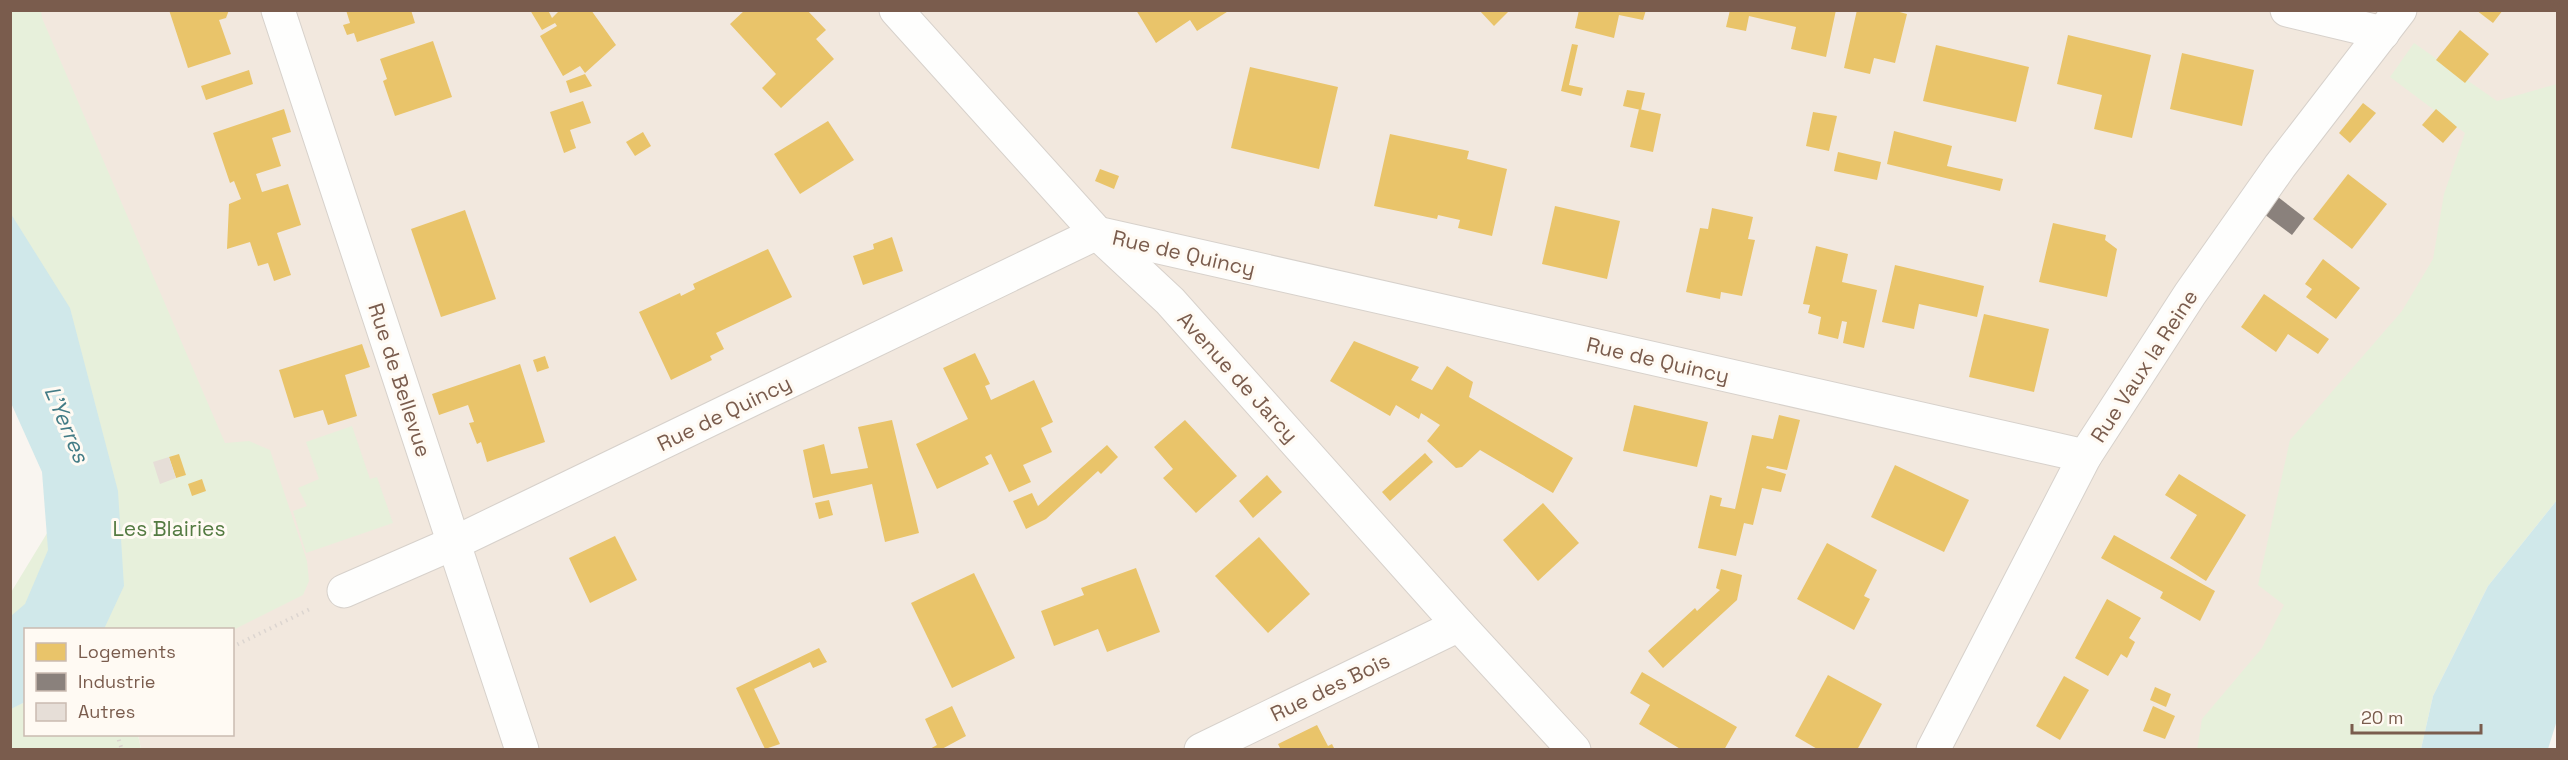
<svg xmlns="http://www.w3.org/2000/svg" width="2568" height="760" font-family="'Space Grotesk',sans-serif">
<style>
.residential{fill:#f2e8de}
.green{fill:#e7f0db}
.water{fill:#d0e8ea}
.homes{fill:#e9c46a}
.industry{fill:#8a817c}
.building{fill:#e6ded7}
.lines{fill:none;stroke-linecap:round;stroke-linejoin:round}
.minor-casing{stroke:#d7d1cb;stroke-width:35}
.path{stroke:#dcd5d0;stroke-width:4;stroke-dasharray:1.5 4.5;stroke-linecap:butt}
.minor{stroke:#fefefd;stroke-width:33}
.labels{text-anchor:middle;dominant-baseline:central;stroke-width:6;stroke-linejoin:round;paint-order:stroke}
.street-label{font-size:21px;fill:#7a5c4d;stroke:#fffaf3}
.park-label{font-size:21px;fill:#537a41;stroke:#fffaf3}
.water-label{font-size:22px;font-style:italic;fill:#437c86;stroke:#fffaf3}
</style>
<rect width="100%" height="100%" fill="#f9f5f0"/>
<polygon class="residential" points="10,11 2557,11 2557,169 2292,749 141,749 138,735 232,734 232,630"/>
<g class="green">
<polygon points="11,11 41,11 42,18 225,443 249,441 270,450 307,561 309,581 303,595 233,630 26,630 11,640 10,594 80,479 11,342"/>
<polygon points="2414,43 2497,101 2557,84 2557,500 2488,586 2433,696 2421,749 2197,750 2202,719 2262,648 2284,605 2258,585 2290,440 2402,311 2433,259 2444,194 2465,133 2390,77"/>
<polygon points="352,426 370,479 377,477 393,523 306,553 293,511 307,506 298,488 319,479 306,442"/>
<polygon points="25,702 26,734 138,735 141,749 11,749 10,709"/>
</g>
<g class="water">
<polygon points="11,214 70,308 118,491 124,586 104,629 26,630 25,702 11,709 11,616 25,604 48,550 42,472 11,403"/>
<polygon points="2557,500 2558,717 2548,749 2421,749 2433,696 2488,586"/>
</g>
<g class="homes">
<polygon points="169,10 229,10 226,18 219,20 231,54 188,68"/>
<polygon points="346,10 411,10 415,23 357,42 354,33 347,35 343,25 350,23"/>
<polygon points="530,10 548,10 552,18 560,10 591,10 616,45 585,73 580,66 563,76 540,36 557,26 555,23 542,30"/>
<polygon points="745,10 807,10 826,30 816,39 834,59 781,108 762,88 776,74 730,24"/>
<polygon points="1136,10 1230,10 1197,31 1190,20 1156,43"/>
<polygon points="1479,10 1510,10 1494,26"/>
<polygon points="1579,10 1646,10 1643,20 1619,15 1614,38 1575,28"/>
<polygon points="1730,10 1836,10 1826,57 1791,49 1796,27 1749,16 1746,31 1726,27"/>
<polygon points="1857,10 1892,10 1907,14 1895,63 1874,58 1870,74 1844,68"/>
<polygon points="2476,10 2503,10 2493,23"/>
<polygon points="2460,30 2489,54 2465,83 2436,60"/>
<polygon points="2068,35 2151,55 2132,138 2094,129 2102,95 2057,84"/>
<polygon points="433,41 452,97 395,116 383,81 387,79 380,59"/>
<polygon points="1572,44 1578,45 1569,85 1583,88 1581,96 1561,91"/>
<polygon points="1936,45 2029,67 2016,122 1923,101"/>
<polygon points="2182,53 2254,70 2242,126 2170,109"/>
<polygon points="1250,67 1338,87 1319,169 1231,148"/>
<polygon points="249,70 253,84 206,100 201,86"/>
<polygon points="585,74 592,86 570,93 566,81"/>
<polygon points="1627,90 1645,93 1641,110 1623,106"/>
<polygon points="583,101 591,123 570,130 576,148 564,153 550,112"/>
<polygon points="2363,103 2376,113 2350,143 2339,133"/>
<polygon points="284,109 291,132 272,138 281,166 256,174 262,192 288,184 301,225 277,233 291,275 274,281 268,263 258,266 250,242 227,249 229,204 241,199 234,181 230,183 213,133"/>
<polygon points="1639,109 1661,114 1653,152 1630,147"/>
<polygon points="2436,109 2457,127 2443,143 2422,125"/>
<polygon points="1813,112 1837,116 1829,151 1806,146"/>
<polygon points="828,121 854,160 800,194 774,154"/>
<polygon points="1894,131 1952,146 1947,166 2003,179 2000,191 1887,164"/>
<polygon points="643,132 651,146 635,156 626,142"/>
<polygon points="1390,134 1469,151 1467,159 1507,169 1492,236 1458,228 1460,220 1438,215 1437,219 1374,206"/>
<polygon points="1838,152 1881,162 1877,180 1834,171"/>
<polygon points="1100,169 1119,176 1114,189 1095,181"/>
<polygon points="2348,174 2387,204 2352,249 2313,219"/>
<polygon points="1555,206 1620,221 1607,279 1542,264"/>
<polygon points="1712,208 1753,217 1748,239 1755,240 1742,296 1721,292 1720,299 1686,292 1700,228 1708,229"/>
<polygon points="465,210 496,299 441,317 411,229"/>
<polygon points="2053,223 2106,235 2105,240 2117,249 2107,297 2039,282"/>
<polygon points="892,237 903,271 863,285 853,256 874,249 873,244"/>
<polygon points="1816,246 1848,254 1842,282 1877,290 1864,348 1843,343 1847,322 1842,321 1838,339 1818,334 1821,317 1808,313 1810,305 1803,304"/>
<polygon points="768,249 792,297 716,333 724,349 710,356 712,360 671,380 639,312 680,293 681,296 695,289 693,284"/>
<polygon points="2323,259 2360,288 2336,319 2306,297 2312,289 2305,284"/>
<polygon points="1895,265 1984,286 1977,317 1919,304 1914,329 1882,322"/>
<polygon points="2264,294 2329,339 2318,354 2288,334 2276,352 2241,327"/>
<polygon points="1984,314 2049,329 2034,392 1969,377"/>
<polygon points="1354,341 1419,367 1411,380 1432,390 1447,366 1473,382 1469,397 1573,458 1553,493 1480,450 1462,467 1456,468 1427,441 1440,425 1421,413 1419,419 1396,405 1390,416 1330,381"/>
<polygon points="362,344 370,367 345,375 357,416 328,425 323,410 294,418 279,370"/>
<polygon points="975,353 990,384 985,386 991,400 1034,380 1053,422 1041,428 1052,452 1023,465 1031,482 1009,492 991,454 985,457 989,464 937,489 916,444 968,419 943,368"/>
<polygon points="545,356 549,368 537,372 533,360"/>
<polygon points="520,364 545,442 487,462 481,442 477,444 469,423 474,422 468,405 439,415 432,394"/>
<polygon points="1634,405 1708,422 1697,467 1623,451"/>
<polygon points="1779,415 1800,420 1787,470 1767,466 1766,468 1786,474 1781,492 1762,488 1753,525 1744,523 1736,556 1698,548 1710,495 1722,498 1720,506 1735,509 1752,435 1773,439"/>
<polygon points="892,420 919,533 885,542 872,484 813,498 803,450 824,444 831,474 868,468 858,427"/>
<polygon points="1185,420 1237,476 1196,513 1163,478 1173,469 1154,447"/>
<polygon points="1107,445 1118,457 1101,474 1098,471 1046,519 1026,529 1013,501 1032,493 1038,506"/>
<polygon points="1425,453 1433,462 1390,501 1382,492"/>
<polygon points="179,454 186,475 176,478 169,457"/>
<polygon points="1895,465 1969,500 1944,552 1871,517"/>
<polygon points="2179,474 2246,515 2206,581 2170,558 2197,515 2165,495"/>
<polygon points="1267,475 1282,492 1253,518 1239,501"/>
<polygon points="202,479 206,491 192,496 188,484"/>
<polygon points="829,500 833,515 819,519 815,503"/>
<polygon points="1543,503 1579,543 1538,581 1503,540"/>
<polygon points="2114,535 2215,591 2200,621 2160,598 2163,592 2101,558"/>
<polygon points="615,536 637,580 590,603 569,558"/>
<polygon points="1259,537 1310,594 1268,633 1215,576"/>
<polygon points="1827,543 1877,570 1864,596 1870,599 1854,630 1797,599"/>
<polygon points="1136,568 1160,632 1107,652 1098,629 1054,646 1041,611 1084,595 1081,588"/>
<polygon points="1721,569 1742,575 1737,600 1663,668 1648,651 1695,608 1697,611 1720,590 1716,588"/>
<polygon points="974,573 1015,658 952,688 911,603"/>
<polygon points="2107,599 2141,618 2129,638 2135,642 2127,658 2121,654 2108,676 2075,658"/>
<polygon points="819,648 827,662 813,668 810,662 754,689 780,744 765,749 736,688"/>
<polygon points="1642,672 1737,727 1724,750 1682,750 1639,724 1650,705 1630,693"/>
<polygon points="1828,675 1882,704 1857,750 1819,750 1795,736"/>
<polygon points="2064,676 2089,690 2060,740 2036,726"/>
<polygon points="2155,687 2171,694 2166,707 2150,700"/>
<polygon points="952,706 966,736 940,750 928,750 937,745 925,719"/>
<polygon points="2153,706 2175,716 2165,739 2143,731"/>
<polygon points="1317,725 1328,746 1332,744 1335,750 1281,750 1278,744"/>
</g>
<polygon class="industry" points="2278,197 2305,218 2292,235 2264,214"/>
<polygon class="building" points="169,457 176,478 160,484 153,462"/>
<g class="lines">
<g class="minor-casing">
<g id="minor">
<polyline points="278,10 522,750"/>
<polyline points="896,10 1097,233 1170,301 1459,625 1574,750"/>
<polyline points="2287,10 2383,33"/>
<polyline points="344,591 454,543 1097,233 2085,456"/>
<polyline points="1201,750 1459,625"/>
<polyline points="1933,750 2085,456 2190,294 2280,166 2400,10"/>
</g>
</g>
<g class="path">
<polyline points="232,647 310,609"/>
<polyline points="117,734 122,750"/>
</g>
<use href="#minor" class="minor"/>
</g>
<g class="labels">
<g class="street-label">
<text transform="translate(1184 253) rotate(13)">Rue de Quincy</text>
<text transform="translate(1658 360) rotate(13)">Rue de Quincy</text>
<text transform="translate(2144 366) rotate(-57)">Rue Vaux la Reine</text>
<text transform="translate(1238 377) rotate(48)">Avenue de Jarcy</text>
<text transform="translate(400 380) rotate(72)">Rue de Bellevue</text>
<text transform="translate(724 413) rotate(-26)">Rue de Quincy</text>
<text transform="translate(1330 687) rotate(-26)">Rue des Bois</text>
</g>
<g class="park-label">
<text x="169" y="528">Les Blairies</text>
</g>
<g class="water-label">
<text transform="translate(67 424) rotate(67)">L'Yerres</text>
</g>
</g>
<rect width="2568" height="760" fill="none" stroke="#7a5c4d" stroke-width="24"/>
<rect x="24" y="628" width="210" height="108" fill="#fffaf3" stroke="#cabbb1" stroke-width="1.5"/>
<rect x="36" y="643" width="30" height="18" fill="#e9c46a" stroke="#cabbb1" stroke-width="1.5"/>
<text x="78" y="658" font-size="18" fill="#7a5c4d">Logements</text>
<rect x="36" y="673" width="30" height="18" fill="#8a817c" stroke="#cabbb1" stroke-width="1.5"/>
<text x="78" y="688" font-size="18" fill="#7a5c4d">Industrie</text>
<rect x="36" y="703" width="30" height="18" fill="#e6ded7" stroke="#cabbb1" stroke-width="1.5"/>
<text x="78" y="718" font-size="18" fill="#7a5c4d">Autres</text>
<path d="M2352 724v9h129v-9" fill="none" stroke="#7a5c4d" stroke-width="3"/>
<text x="2361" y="724" font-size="18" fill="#7a5c4d" stroke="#fffaf3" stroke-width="4.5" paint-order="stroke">20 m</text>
</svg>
